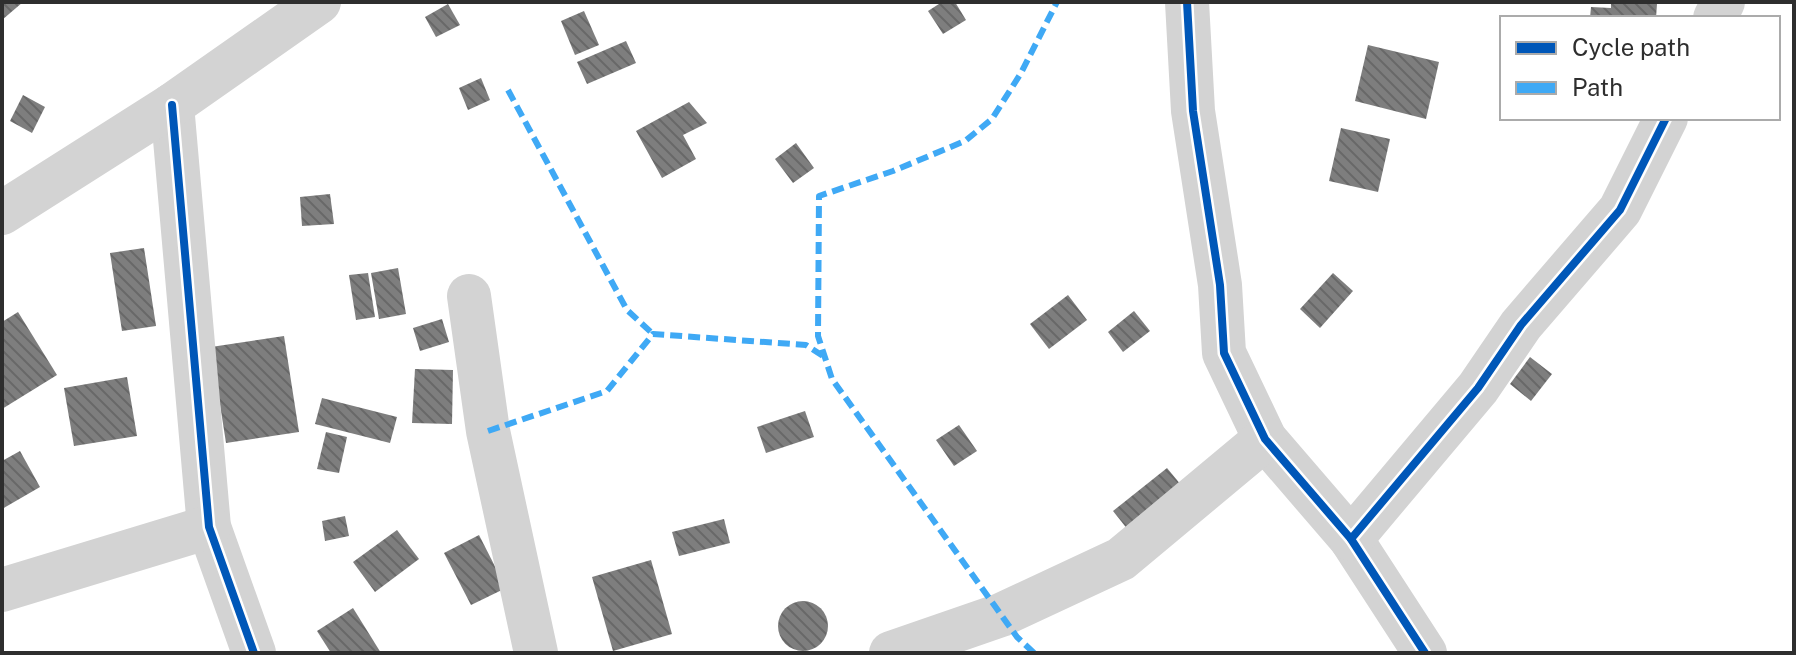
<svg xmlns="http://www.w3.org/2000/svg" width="1796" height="655" viewBox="0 0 1796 655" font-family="'Public Sans',sans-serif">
<defs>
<pattern id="building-back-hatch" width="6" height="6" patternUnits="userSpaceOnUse" patternTransform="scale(2)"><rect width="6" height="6" fill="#7e7e7e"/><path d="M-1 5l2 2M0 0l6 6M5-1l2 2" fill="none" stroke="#686868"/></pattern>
</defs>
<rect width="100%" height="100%" fill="#fff"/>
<g fill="url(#building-back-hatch)">
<polygon points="2,2 23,2 2,20"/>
<polygon points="942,2 955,2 966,20 943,34 928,11"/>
<polygon points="1611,2 1657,4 1656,18 1590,18 1591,7 1611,8"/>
<polygon points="448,4 460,25 436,37 425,17"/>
<polygon points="584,11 599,45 575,55 561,21"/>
<polygon points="626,41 636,63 587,84 577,62"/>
<polygon points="1368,45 1439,62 1426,119 1355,101"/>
<polygon points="481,78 490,100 468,110 459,88"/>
<polygon points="23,95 45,107 32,133 10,121"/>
<polygon points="689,102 707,123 683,135 696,159 662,178 636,131"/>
<polygon points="1341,128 1390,139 1378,192 1329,181"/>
<polygon points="796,143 814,168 793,183 775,159"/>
<polygon points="330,194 334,224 302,226 300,197"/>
<polygon points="144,248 156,326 122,331 110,253"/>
<polygon points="398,268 406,314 379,319 371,273"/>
<polygon points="368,273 375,317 356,320 349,275"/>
<polygon points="1333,273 1353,291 1320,328 1300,309"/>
<polygon points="1068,295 1087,320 1049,349 1030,324"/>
<polygon points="1134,311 1150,331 1123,352 1108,332"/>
<polygon points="18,312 57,375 2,409 2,322"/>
<polygon points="442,319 449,342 420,351 413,328"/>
<polygon points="284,336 299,432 226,443 211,347"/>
<polygon points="1530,357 1552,374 1531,401 1510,384"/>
<polygon points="415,369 453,370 452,424 412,423"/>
<polygon points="127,377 137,436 74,446 64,388"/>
<polygon points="322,398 397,417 390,443 315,424"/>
<polygon points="805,411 814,437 766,453 757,427"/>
<polygon points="959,425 977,451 954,466 936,440"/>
<polygon points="326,432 347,437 339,473 317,469"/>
<polygon points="20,451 40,487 2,509 2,461"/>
<polygon points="1167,468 1191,497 1136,540 1113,511"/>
<polygon points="345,516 349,536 325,541 322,521"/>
<polygon points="724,519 730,543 679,556 672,532"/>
<polygon points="397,530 419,559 375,592 353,562"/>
<polygon points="479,535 506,588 471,605 444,553"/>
<polygon points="651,560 672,634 613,651 592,577"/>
<circle cx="803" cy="626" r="25"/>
<polygon points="353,608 381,653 331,653 317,631"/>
</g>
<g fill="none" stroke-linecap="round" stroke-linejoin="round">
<g stroke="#d3d3d3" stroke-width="44">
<polyline points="1187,2 1193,111 1220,285 1224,353 1265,439 1351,539 1425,653"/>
<polyline points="1715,18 1723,2"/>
<polyline points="172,105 209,527 254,653"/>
<polyline points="2,213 172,105 319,2"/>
<polyline points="469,296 488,431 536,653"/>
<polyline points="1351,539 1478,388 1521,325 1620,210 1666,118"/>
<polyline points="2,590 209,527"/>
<polyline points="891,653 1001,615 1121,559 1265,439"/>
</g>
<g stroke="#3fa9f5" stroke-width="6" stroke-dasharray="12 6" stroke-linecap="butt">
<polyline points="508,90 627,310 653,334"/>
<polyline points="488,431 607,391 653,334 806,345 823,356"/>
<polyline points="1034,653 1017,637 832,379 818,336 819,196 893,171 965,141 992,119 1021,73 1057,2"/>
</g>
<g stroke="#fff" stroke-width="13">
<g id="cycleway">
<polyline points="1187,2 1193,111 1220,285 1224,353 1265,439 1351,539 1425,653"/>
<polyline points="172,105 209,527 254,653"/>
<polyline points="1351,539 1478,388 1521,325 1620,210 1666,118"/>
</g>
</g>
<use href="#cycleway" stroke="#0057b8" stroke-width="8"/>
</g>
<rect width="1796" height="655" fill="none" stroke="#2e2e2e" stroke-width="8"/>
<rect x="1500" y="16" width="280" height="104" fill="#ffffff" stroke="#ababab" stroke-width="2"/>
<rect x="1516" y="42" width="40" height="12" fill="#0057b8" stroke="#ababab" stroke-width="2"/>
<text x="1572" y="56" font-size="24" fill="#2e2e2e">Cycle path</text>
<rect x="1516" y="82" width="40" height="12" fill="#3fa9f5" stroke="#ababab" stroke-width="2"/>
<text x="1572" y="96" font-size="24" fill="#2e2e2e">Path</text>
</svg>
